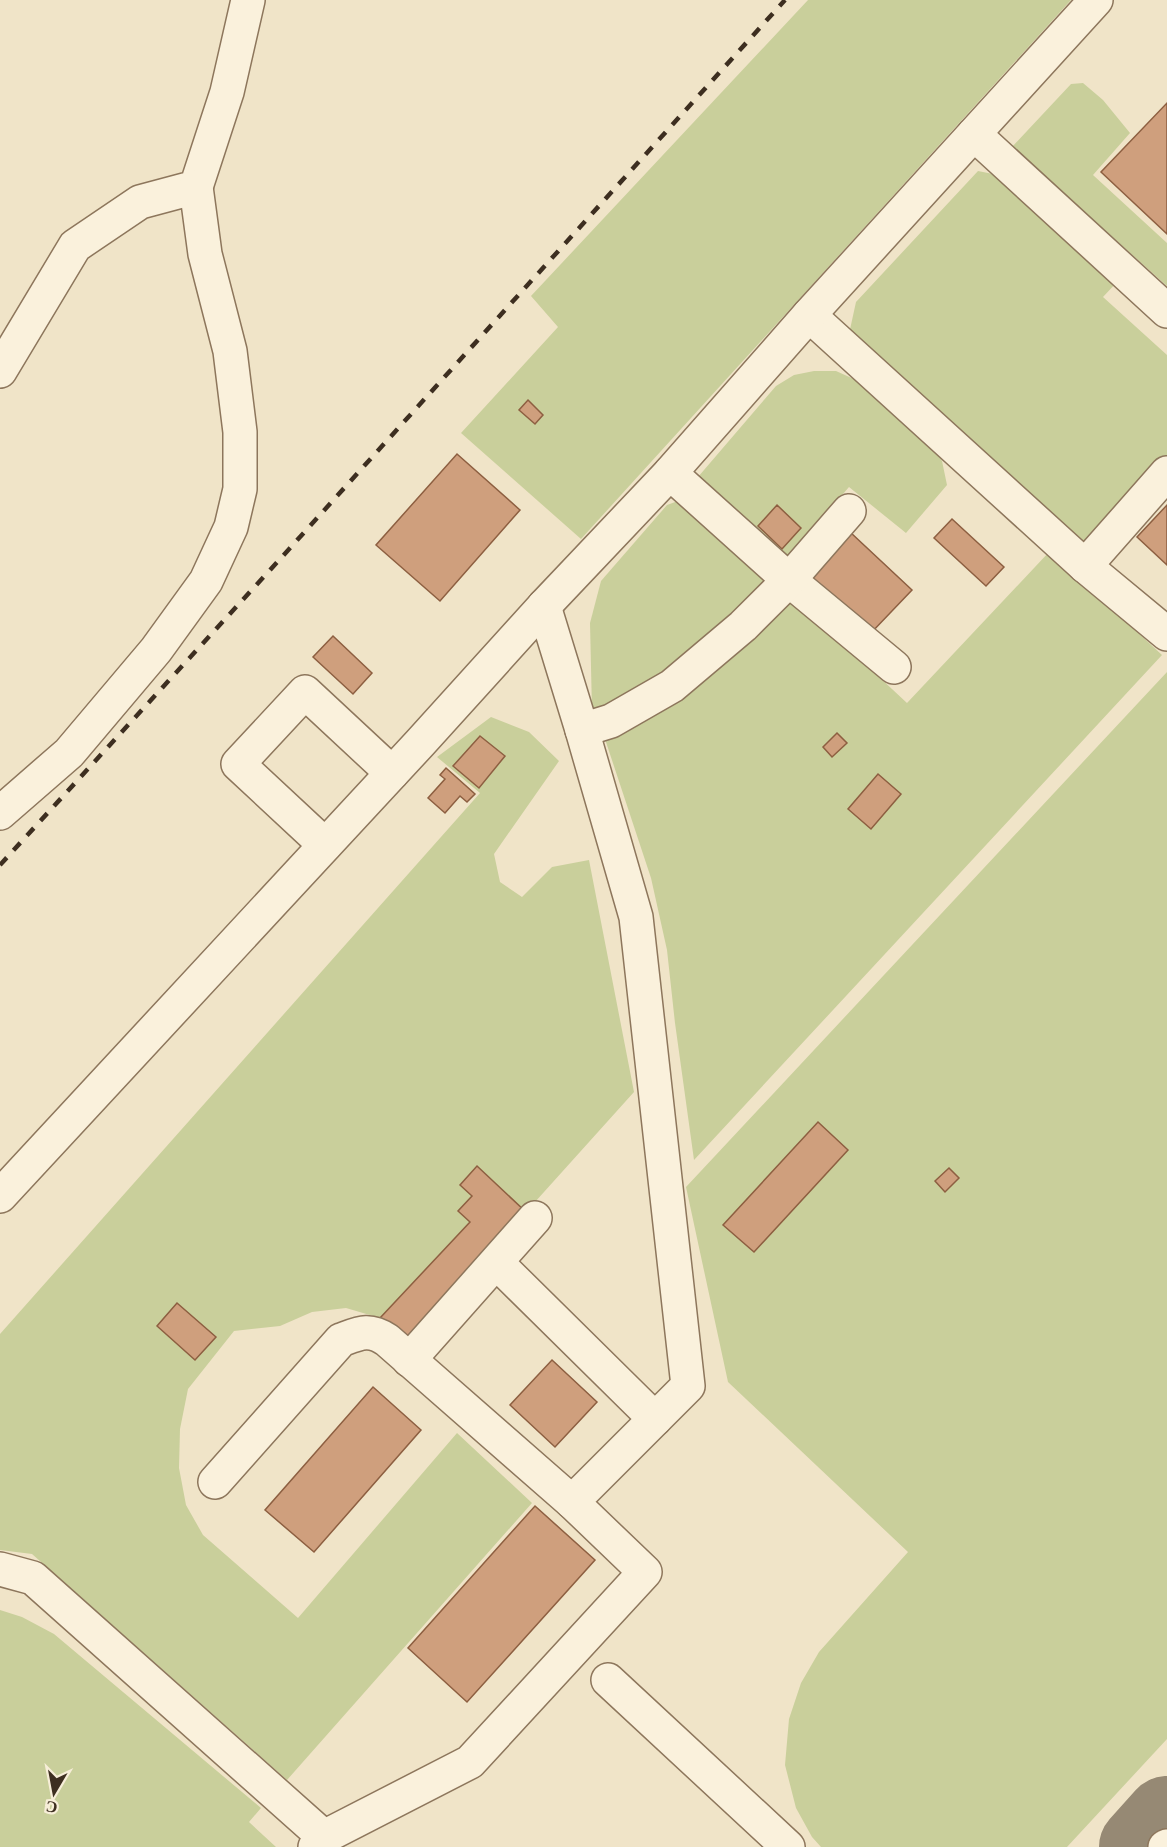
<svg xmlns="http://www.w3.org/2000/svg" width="1167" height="1847" viewBox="0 0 1167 1847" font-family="'Libre Baskerville',serif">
<rect width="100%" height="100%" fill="#f0e4c8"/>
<g fill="#c9cf9b">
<polygon points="808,0 1071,0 581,539 461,433 558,327 531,296"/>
<polygon points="1083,83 1103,100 1130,133 1093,175 1167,243 1167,286 1012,147 1071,84"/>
<polygon points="978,171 998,175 1117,282 1103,297 1167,355 1167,460 1086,550 849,334 856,302"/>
<polygon points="814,371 836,371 856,380 929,442 942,461 947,485 906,533 849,487 788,558 698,477 776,386 794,375"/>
<polygon points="678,501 772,581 702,650 630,697 592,711 590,623 601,581 667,505"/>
<polygon points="1050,551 1162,655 694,1160 675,1023 667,950 651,878 603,733 791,595 907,703"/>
<polygon points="1167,672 1167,1739 1067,1847 821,1847 812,1837 796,1808 785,1765 789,1719 801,1683 819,1652 908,1552 728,1382 686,1187"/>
<polygon points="491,717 529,732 559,761 494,854 500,882 522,897 552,867 589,860 634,1092 526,1212 477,1167 460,1184 472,1196 458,1211 470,1222 380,1318 346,1308 312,1312 280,1326 234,1331 188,1389 180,1429 179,1468 186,1505 203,1535 298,1618 457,1433 532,1503 287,1780 32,1554 0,1550 0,1334 480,793 437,757"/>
<polygon points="0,1610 22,1617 54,1634 261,1808 249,1822 276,1847 0,1847"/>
</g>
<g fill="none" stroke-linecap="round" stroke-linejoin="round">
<polyline stroke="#968974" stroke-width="84" points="1141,1847 1167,1818"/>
</g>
<g fill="#cf9f7d" stroke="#8d5f41" stroke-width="1.5">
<polygon points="1167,103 1167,234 1101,172"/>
<polygon points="528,400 543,415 535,424 519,410"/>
<polygon points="457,454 520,510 440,601 376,545"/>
<polygon points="777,505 801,528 782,549 758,526"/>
<polygon points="1167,505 1167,565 1137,537"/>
<polygon points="952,519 1004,567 986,586 934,538"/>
<polygon points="850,532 912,590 870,634 808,577"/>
<polygon points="333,636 372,673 353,694 313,657"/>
<polygon points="837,733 847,743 832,757 823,747"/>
<polygon points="480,736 505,756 479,788 453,766"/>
<polygon points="446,768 475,794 467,802 460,796 445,813 428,798 445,779 440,775"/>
<polygon points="878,774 901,794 871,829 848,809"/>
<polygon points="818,1122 848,1150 754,1252 723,1225"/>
<polygon points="477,1166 526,1212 404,1341 380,1318 470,1222 458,1211 472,1196 460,1185"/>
<polygon points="949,1168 959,1178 945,1192 935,1181"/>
<polygon points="177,1303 216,1337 195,1360 157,1326"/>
<polygon points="552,1360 597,1402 555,1447 510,1405"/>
<polygon points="373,1387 421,1430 314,1552 265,1510"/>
<polygon points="535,1506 595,1560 467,1702 408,1648"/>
</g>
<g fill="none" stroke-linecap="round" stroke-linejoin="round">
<g stroke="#8d765c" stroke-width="36">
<g id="minor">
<polyline points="974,134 1167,311"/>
<polyline points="809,315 1085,566 1167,634"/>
<polyline points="0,371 75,246 140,202 196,187 227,92 248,0"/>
<polyline points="670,473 789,580 894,667"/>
<polyline points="1085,566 1167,473"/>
<polyline points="582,730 611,721 672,686 743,626 789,580 849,511"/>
<polyline points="0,813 69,753 156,650 206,581 231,527 240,489 240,432 230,351 205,254 196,187"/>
<polyline points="325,845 238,764 305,692 392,773"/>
<polyline points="0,1196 420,743 544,606 670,473 809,315 1096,0"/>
<polyline points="497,1263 655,1419"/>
<polyline points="409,1360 535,1218"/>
<path d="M215,1482L341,1340C360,1333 369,1328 387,1340L572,1502"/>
<polyline points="0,1569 33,1578 324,1837"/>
<polyline points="608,1680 788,1847"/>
<polyline points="315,1847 324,1837 470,1762 645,1572 572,1502 688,1386 636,917 582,730 544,606"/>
<polyline points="1165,1847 1167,1846"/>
</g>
</g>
<use href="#minor" stroke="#faf1dc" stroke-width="33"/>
<polyline stroke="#3d2e20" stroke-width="4.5" stroke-dasharray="10 10" stroke-linecap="butt" points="0,865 281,558 785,0"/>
</g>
<g transform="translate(54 1793) rotate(190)" stroke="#f7eed8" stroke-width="4.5" paint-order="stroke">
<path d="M0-4.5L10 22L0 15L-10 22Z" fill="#3d2e20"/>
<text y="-9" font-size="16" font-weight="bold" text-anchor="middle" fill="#3d2e20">С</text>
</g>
</svg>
